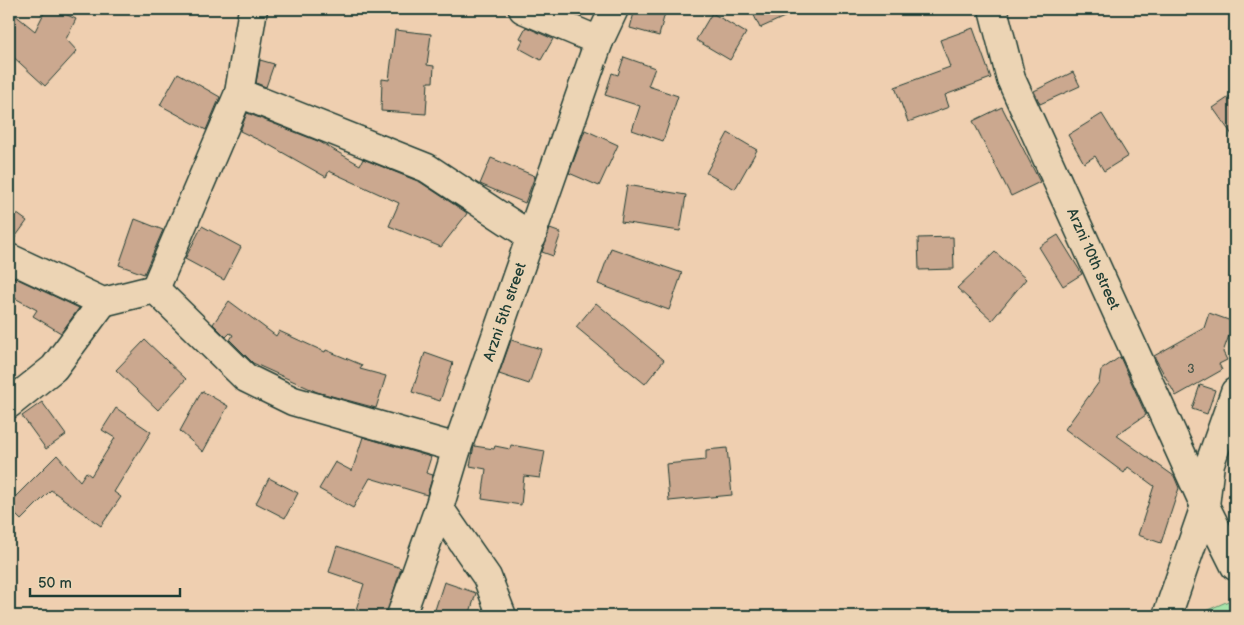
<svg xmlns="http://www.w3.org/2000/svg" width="1244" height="625" viewBox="0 0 1244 625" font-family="'Balsamiq Sans',sans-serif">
<rect width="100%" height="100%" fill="#efcfb0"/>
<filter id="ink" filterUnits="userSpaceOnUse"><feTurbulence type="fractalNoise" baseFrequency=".02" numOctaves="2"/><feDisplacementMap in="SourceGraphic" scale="10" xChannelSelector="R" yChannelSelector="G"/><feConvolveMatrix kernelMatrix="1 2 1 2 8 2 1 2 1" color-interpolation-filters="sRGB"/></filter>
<g filter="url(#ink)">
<polygon fill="#a6e3aa" stroke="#62906f" points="1233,599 1235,603 1235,616 1194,616"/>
<g fill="#cba88f" stroke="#1f3d34">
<polygon points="46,9 54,9 76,19 66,39 77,51 45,86 9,53 9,10 35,31"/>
<polygon points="635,9 666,9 659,36 630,28"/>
<polygon points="751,9 802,9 760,28"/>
<polygon points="712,13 746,33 730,60 696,40"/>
<polygon points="526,27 553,39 541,60 519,48 523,40 520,38"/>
<polygon points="973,28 991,78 945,95 949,107 908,122 895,87 950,67 940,40"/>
<polygon points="395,30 431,34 427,65 434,66 433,82 428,82 426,114 381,111 382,79 389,80"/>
<polygon points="624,57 655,68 648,86 678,96 663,141 632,130 640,106 605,95 612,73 618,75"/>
<polygon points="260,60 274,64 266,87 256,83"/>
<polygon points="1073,72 1080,86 1040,104 1034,91"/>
<polygon points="178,73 220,97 206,130 160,105"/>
<polygon points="1235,93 1235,139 1213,108"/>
<polygon points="1002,107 1040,182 1011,196 973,121"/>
<polygon points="247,113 320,142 360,165 363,159 420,182 467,213 466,215 441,247 389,226 399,203 329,171 326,177 271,146 240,131"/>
<polygon points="1102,114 1128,156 1104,171 1095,156 1084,163 1068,135"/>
<polygon points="585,130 618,145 599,186 569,173"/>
<polygon points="728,133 757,150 735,189 706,173"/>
<polygon points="491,158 535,176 525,203 480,184"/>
<polygon points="627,185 686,195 680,231 621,222"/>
<polygon points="9,208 27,221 11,243 9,243"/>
<polygon points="135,219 163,230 144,274 119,265"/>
<polygon points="202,226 241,247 224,280 185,259"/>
<polygon points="550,229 561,233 553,256 542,252"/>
<polygon points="1058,235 1082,274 1063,286 1039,247"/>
<polygon points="953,237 954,269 919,270 918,238"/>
<polygon points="611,248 682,273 669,310 598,284"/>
<polygon points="995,252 1026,279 992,320 957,288"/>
<polygon points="9,275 79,308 61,333 33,316 37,310 9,295"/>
<polygon points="229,301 276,336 279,331 325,352 326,350 362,365 360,369 386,376 376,408 317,392 253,363 230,340 233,335 230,333 226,337 213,324"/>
<polygon points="596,303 664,360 645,384 576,327"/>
<polygon points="1209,313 1234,322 1223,352 1227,360 1219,364 1222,370 1176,396 1154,356 1204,328"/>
<polygon points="145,340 186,379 158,410 116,370"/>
<polygon points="511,340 541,349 529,384 499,374"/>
<polygon points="425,353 453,363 440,401 412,392"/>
<polygon points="1120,357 1146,415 1116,435 1174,476 1179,488 1161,543 1138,535 1154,486 1128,467 1124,473 1065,429 1099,382 1101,370"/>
<polygon points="1200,385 1215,390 1207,414 1192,409"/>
<polygon points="202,391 228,406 203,452 180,431"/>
<polygon points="42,402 66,435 46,449 22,416"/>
<polygon points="116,408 151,432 114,492 121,497 101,526 51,490 21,520 9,508 9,503 57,455 80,481 86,472 91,476 115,438 102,430"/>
<polygon points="363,437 431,457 426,473 433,475 427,495 370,478 353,508 319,489 335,462 352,471"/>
<polygon points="511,445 545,451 540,478 524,476 521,505 482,499 486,469 470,466 474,446 494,449 495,446 510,449"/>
<polygon points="727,448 732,495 669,501 666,464 706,460 706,450"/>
<polygon points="269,478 298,493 285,518 256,503"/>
<polygon points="337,546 401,568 386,616 354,616 364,584 329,572"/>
<polygon points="444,582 476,593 469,616 433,616"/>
</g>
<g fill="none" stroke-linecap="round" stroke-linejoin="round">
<g stroke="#1f3d34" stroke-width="31">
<g id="minor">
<polyline points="523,9 599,41"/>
<polyline points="993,9 1011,79 1205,506 1235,566"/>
<polyline points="239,93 427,168 532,237"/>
<polyline points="9,258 103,302 155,289 239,93 253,9"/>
<polyline points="155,289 246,378 293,401 457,448"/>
<polyline points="9,404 54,368 103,302"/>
<polyline points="439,508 487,577 502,616"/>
<polyline points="401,616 439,508 457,448 599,41 614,9"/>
<polyline points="1167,616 1205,506 1210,463 1235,392"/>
</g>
</g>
<use href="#minor" stroke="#ecd4b4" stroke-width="28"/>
</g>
</g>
<g text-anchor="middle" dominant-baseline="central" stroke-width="4.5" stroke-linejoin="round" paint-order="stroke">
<g font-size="12" fill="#4a584b">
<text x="1191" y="369">3</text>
</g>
<g font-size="15" fill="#1f3d34" stroke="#ecd4b4">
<text transform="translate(1093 259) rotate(66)">Arzni 10th street</text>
<text transform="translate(505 312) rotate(-71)">Arzni 5th street</text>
</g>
</g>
<rect width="1244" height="625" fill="none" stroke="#ecd4b4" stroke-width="30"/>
<rect x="15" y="15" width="1214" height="595" fill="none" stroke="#1f3d34" stroke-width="2" filter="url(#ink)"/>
<path d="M30 588v8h150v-8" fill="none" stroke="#1f3d34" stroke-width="2.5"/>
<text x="38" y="588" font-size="15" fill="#1f3d34" stroke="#ecd4b4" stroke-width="4" paint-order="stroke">50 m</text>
</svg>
